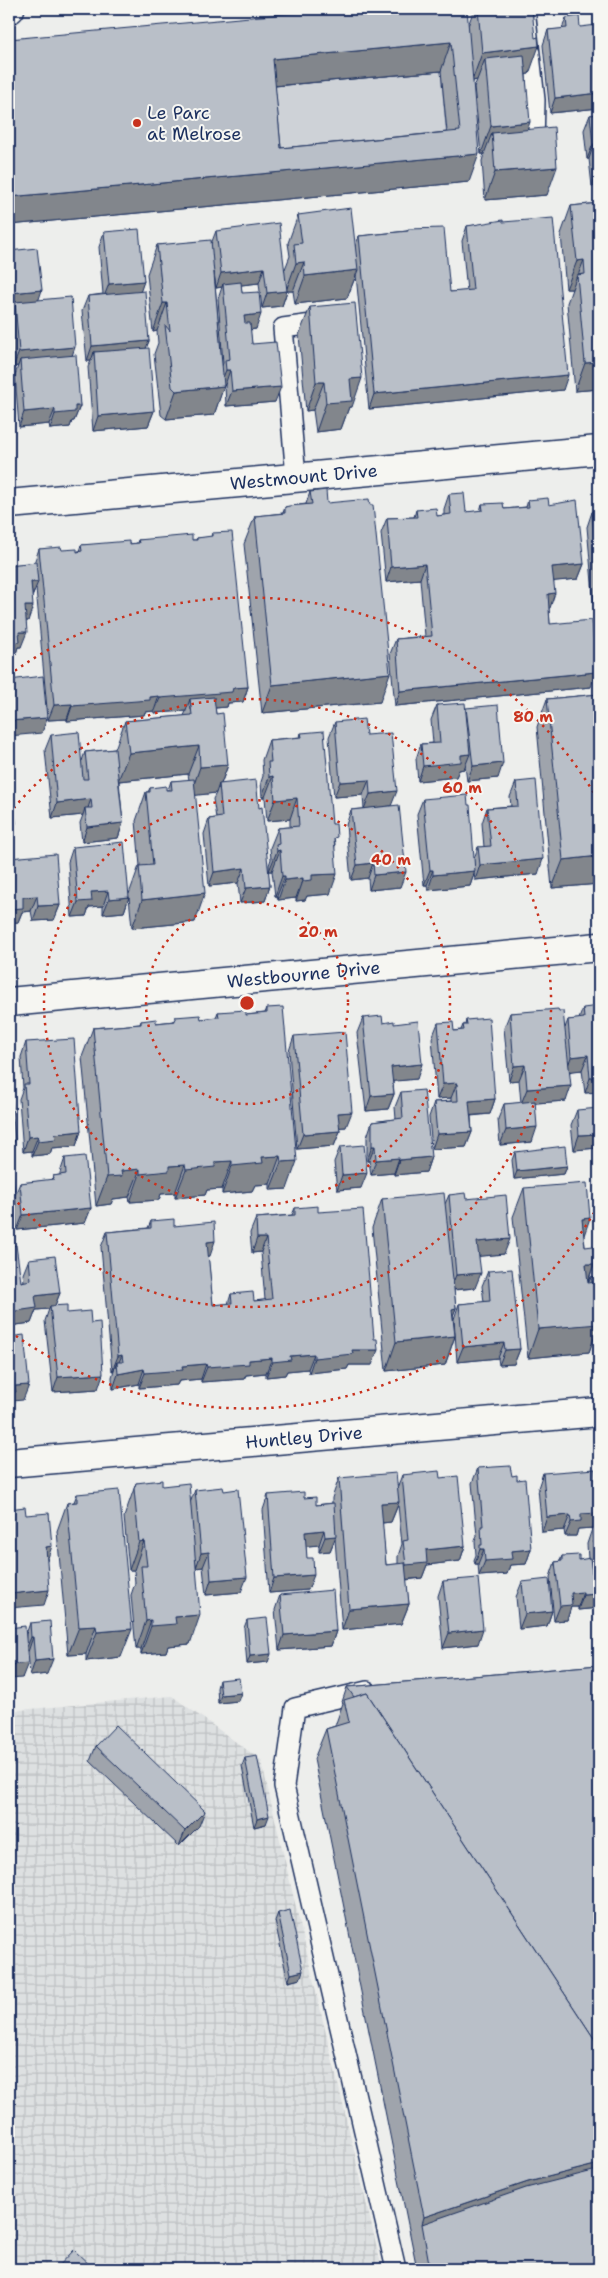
<svg xmlns="http://www.w3.org/2000/svg" width="608" height="2278" viewBox="0 0 608 2278" font-family="'Shantell Sans',sans-serif">
<defs>
<pattern id="industrial-grid" width="8" height="8" patternUnits="userSpaceOnUse" patternTransform="scale(1.25)"><rect width="8" height="8" fill="#dde0e1"/><path d="M0 4h8M4 0v8" fill="none" stroke="#bdc0c3"/></pattern>
</defs>
<rect width="100%" height="100%" fill="#edeeec"/>
<filter id="ink" filterUnits="userSpaceOnUse"><feTurbulence type="fractalNoise" baseFrequency=".02" numOctaves="2"/><feDisplacementMap in="SourceGraphic" scale="10" xChannelSelector="R" yChannelSelector="G"/><feConvolveMatrix kernelMatrix="1 2 1 2 8 2 1 2 1" color-interpolation-filters="sRGB"/></filter>
<g filter="url(#ink)">
<polygon fill="url(#industrial-grid)" points="172,1696 261,1760 382,2269 9,2269 9,1711"/>
<polygon fill="#ced2d7" stroke="#74809a" points="441,71 449,160 271,176 262,87"/>
<g fill="none" stroke-linecap="round" stroke-linejoin="round">
<g stroke="#1b2f5e" stroke-width="22">
<g id="lane">
<polyline points="525,9 535,100 534,146"/>
<polyline points="296,477 283,328 327,322"/>
<polyline points="367,1691 295,1708 284,1786 396,2269"/>
</g>
</g>
<g stroke="#1b2f5e" stroke-width="31">
<g id="street">
<polyline points="9,9 10,9"/>
<path id="s1" d="M9,504L599,450"/>
<path id="s2" d="M9,1002L599,947"/>
<path id="s3" d="M9,1463L599,1412"/>
</g>
</g>
<use href="#lane" stroke="#f6f6f2" stroke-width="19"/>
<use href="#street" stroke="#f6f6f2" stroke-width="28"/>
</g>
<g fill="#9fa4ac" stroke="#1b2f5e" fill-rule="evenodd">
<path d="M474,9H534L533,13L529,74H526L528,130L547,195L485,200L482,161L484,154H481L474,87L477,80L473,81L469,182L9,225V39L468,26ZM441,71L447,132L281,148L275,86Z"/>
<polygon points="566,18 580,27 599,108 550,113 543,45 548,30 562,29"/>
<polygon points="599,114 599,186 592,186 589,159 587,159 584,130 590,115"/>
<polygon points="599,202 599,389 575,391 567,303 572,289 566,289 561,234 571,206 599,203"/>
<path d="M298,215L355,247L359,236L407,231L408,229L450,292L467,291L462,241L467,226L503,222L563,390L369,409L356,275L347,298L295,304L293,291H287L282,306L262,308L259,283L241,285L242,293L256,329L250,330L252,344L275,402L226,406L225,385H224L214,415L166,419L161,415L154,354L158,343L157,331L153,332L147,274L157,245L211,244L216,231L285,269L290,256L288,243ZM214,272L216,288L222,287L218,299L223,363L222,366Z"/>
<polygon points="104,232 144,281 140,291 149,341 146,348 154,411 148,426 93,431 88,367 91,361 87,361 82,311 88,296 103,294 99,247"/>
<polygon points="9,251 72,355 80,406 74,421 72,421 70,427 50,429 49,424 19,427 15,375 18,366 13,367 9,317 13,307 9,308"/>
<polygon points="310,307 352,407 349,407 341,429 316,432 313,410 306,411 299,335"/>
<polygon points="310,492 327,503 380,702 262,713 244,544 255,516 283,513 285,507 306,504"/>
<polygon points="449,494 466,512 480,511 482,504 504,509 526,507 528,500 549,505 584,564 578,579 554,581 549,609 550,624 591,687 395,706 390,654 396,639 425,636 420,579 386,582 381,533 387,518 414,517 416,510 437,516 444,515 444,509"/>
<polygon points="599,511 599,638 597,638 587,527 592,512"/>
<polygon points="212,533 248,687 243,702 228,703 227,707 215,708 216,714 228,765 221,784 259,808 270,886 265,901 240,903 238,883 209,886 204,834 209,819 216,818 213,799 216,793 195,795 195,922 132,928 129,897 124,912 103,914 103,906 89,907 86,916 72,917 68,862 73,847 129,894 139,866 140,866 136,821 146,792 148,792 150,788 168,790 171,781 189,780 188,774 119,781 123,823 118,838 82,842 80,823 83,815 52,818 45,750 51,735 82,761 85,752 115,749 125,721 184,716 186,711 154,713 154,711 145,712 144,715 67,721 67,719 48,720 36,588 32,597 28,621 26,621 21,647 18,647 15,657 9,657 9,565 34,563 39,549 77,552 79,551 81,545 129,544 137,543 138,540 196,540 197,538 211,537"/>
<polygon points="599,694 599,884 552,888 537,727 547,699"/>
<polygon points="437,705 465,711 466,708 498,778 467,781 465,766 464,769 459,770 456,777 418,781 416,759 421,744 433,743 431,720"/>
<polygon points="335,722 366,735 391,806 400,887 369,890 368,878 351,880 346,825 351,810 364,809 363,795 334,797 329,737"/>
<polygon points="301,733 332,824 335,844 330,894 307,896 305,900 296,901 296,898 278,900 277,896 275,896 272,871 269,871 269,865 271,859 270,848 278,828 290,827 290,819 267,821 265,797 262,797 261,782 263,776 262,760 269,740 300,737"/>
<polygon points="516,782 538,874 475,880 474,874 470,886 428,890 427,885 424,885 417,814 423,799 474,859 478,847 484,847 482,823 487,808 511,806 510,797"/>
<polygon points="9,858 60,905 54,920 33,921 31,911 22,912 18,922 9,923"/>
<polygon points="267,1008 287,1189 270,1190 270,1184 255,1185 252,1191 222,1194 222,1189 207,1190 205,1195 175,1198 175,1193 161,1194 159,1200 130,1202 129,1197 113,1199 111,1204 96,1206 82,1057 93,1028 140,1024 141,1021 156,1023 174,1021 175,1017 201,1019 216,1017 218,1012 246,1015 265,1013"/>
<polygon points="583,1008 599,1092 585,1093 582,1070 570,1071 566,1101 535,1103 532,1142 500,1145 498,1119 504,1104 521,1103 519,1080 509,1081 504,1028 510,1013 559,1011 565,1028 568,1020 579,1019"/>
<polygon points="363,1018 383,1023 394,1024 417,1079 393,1081 394,1094 388,1109 366,1111 357,1033"/>
<polygon points="466,1020 495,1099 490,1114 471,1116 472,1132 466,1147 432,1149 429,1117 434,1102 451,1101 451,1098 437,1099 432,1038 438,1023 454,1031 461,1030 463,1025 465,1025"/>
<polygon points="294,1036 346,1127 339,1127 340,1131 334,1146 297,1149 289,1051"/>
<polygon points="26,1042 81,1131 76,1146 52,1148 50,1154 32,1156 32,1151 23,1152 19,1099 23,1088 21,1057"/>
<polygon points="401,1092 431,1157 426,1172 394,1175 394,1173 371,1175 369,1161 367,1161 367,1137 372,1122 396,1119 395,1107"/>
<polygon points="577,1110 598,1148 574,1150 571,1125"/>
<polygon points="340,1147 361,1188 337,1190 334,1162"/>
<polygon points="515,1152 567,1166 564,1174 514,1179 512,1160"/>
<polygon points="65,1158 91,1208 85,1223 17,1230 15,1209 9,1227 9,1176 15,1195 20,1183 52,1180 53,1176 60,1175 60,1173"/>
<polygon points="524,1188 584,1236 585,1247 594,1264 588,1283 589,1282 591,1277 599,1276 599,1338 594,1338 589,1352 528,1358 513,1217"/>
<polygon points="449,1195 466,1199 504,1254 479,1256 475,1288 454,1290 456,1308 453,1315 455,1336 445,1365 386,1371 372,1228 382,1199 445,1204"/>
<polygon points="295,1208 318,1212 372,1365 349,1365 347,1369 309,1373 308,1369 287,1371 285,1375 266,1377 266,1373 246,1375 244,1379 201,1382 201,1379 179,1381 177,1385 139,1388 139,1384 113,1389 112,1377 114,1370 112,1371 101,1247 107,1232 148,1228 151,1221 174,1226 210,1256 208,1256 213,1305 228,1304 231,1294 254,1301 265,1300 261,1252 252,1253 250,1233 256,1218 292,1215"/>
<polygon points="9,1246 21,1282 24,1281 23,1274 29,1259 60,1293 55,1305 67,1313 98,1389 53,1392 45,1321 49,1309 36,1310 31,1323 9,1326"/>
<polygon points="488,1271 520,1349 514,1364 499,1365 498,1358 457,1362 454,1319 459,1304 484,1302 482,1286"/>
<polygon points="478,1468 512,1476 517,1480 531,1549 526,1564 510,1565 507,1574 479,1576 478,1564 475,1564 474,1560 476,1555 475,1541 477,1536 472,1483"/>
<polygon points="543,1473 597,1524 594,1524 593,1528 578,1529 576,1536 565,1536 564,1530 542,1532 538,1488"/>
<path d="M402,1475L440,1478L465,1546L460,1561L427,1565L422,1578L406,1580L409,1604L401,1624L342,1630L335,1539L330,1551L319,1552V1545L306,1546L308,1590L269,1593L263,1510L268,1495L304,1498L316,1505L332,1503V1498L339,1478L397,1488ZM398,1505L402,1544L398,1556V1564L386,1565L382,1523L391,1522Z"/>
<polygon points="136,1483 162,1486 190,1503 195,1490 241,1592 206,1595 203,1567 196,1568 190,1644 168,1646 166,1652 141,1654 141,1649 136,1649 131,1595 135,1583 134,1570 129,1570 124,1517"/>
<polygon points="77,1494 121,1657 86,1661 86,1654 68,1655 57,1531 67,1503 74,1502"/>
<polygon points="599,1528 599,1571 592,1571 592,1573 599,1573 599,1614 599,1608 578,1610 578,1607 571,1607 567,1620 554,1621 550,1577 555,1562 560,1561 562,1556 579,1560 588,1559 587,1544 592,1529"/>
<polygon points="443,1581 478,1644 443,1648 438,1596"/>
<polygon points="522,1582 552,1611 547,1626 519,1629 516,1597"/>
<polygon points="280,1595 336,1631 331,1646 279,1650 275,1610"/>
<polygon points="247,1620 268,1662 247,1664 244,1628"/>
<polygon points="30,1623 47,1674 30,1676 28,1652 27,1652 22,1678 26,1634"/>
<polygon points="599,1665 599,2269 417,2269 314,1759 326,1729 335,1726 343,1703 342,1702 347,1687"/>
<polygon points="219,1680 238,1701 218,1703 217,1688"/>
<polygon points="96,1746 199,1826 179,1846 90,1761"/>
<polygon points="245,1758 266,1824 254,1827 242,1766"/>
<polygon points="278,1913 300,1979 288,1982 275,1921"/>
</g>
<g fill="#82868c" stroke="#1b2f5e">
<polygon points="451,42 441,71 262,87 273,59"/>
<polygon points="539,46 529,74 487,79 485,59 477,80 472,81 482,53"/>
<polygon points="599,93 599,108 550,113 555,98"/>
<polygon points="530,122 520,151 492,133 484,154 481,154 491,126"/>
<polygon points="593,144 594,144 589,159 587,159"/>
<polygon points="479,154 469,182 9,225 9,197"/>
<polygon points="557,167 547,195 485,200 495,172"/>
<polygon points="597,171 599,171 599,186 592,186"/>
<polygon points="584,260 577,278 577,275 572,289 566,289 577,261"/>
<polygon points="304,262 293,291 287,291 282,306 262,308 267,293 286,291 296,263"/>
<polygon points="264,268 259,283 224,287 223,284 222,287 216,288 221,273"/>
<polygon points="358,270 347,298 295,304 305,276"/>
<polygon points="144,281 139,296 103,299 109,284"/>
<polygon points="42,290 37,305 15,302 13,307 9,308 9,299 11,293"/>
<polygon points="163,303 167,303 157,331 153,332"/>
<polygon points="261,314 256,329 239,331 244,316"/>
<polygon points="149,341 143,356 94,352 91,361 87,361 92,346"/>
<polygon points="75,347 70,362 20,360 18,366 13,367 19,352"/>
<polygon points="599,362 599,389 575,391 585,363"/>
<polygon points="226,370 230,370 225,385 220,385"/>
<polygon points="568,375 563,390 369,409 374,394"/>
<polygon points="362,378 352,407 349,407 341,429 316,432 326,403 350,379"/>
<polygon points="316,382 324,382 313,410 306,411"/>
<polygon points="224,386 214,415 166,419 176,391"/>
<polygon points="281,387 275,402 226,406 232,391"/>
<polygon points="75,406 80,406 74,421 72,421 70,427 50,429 55,414"/>
<polygon points="55,409 49,424 19,427 24,412"/>
<polygon points="154,411 148,426 93,431 98,416"/>
<polygon points="9,412 14,412 9,427"/>
<polygon points="425,564 420,579 386,582 391,567"/>
<polygon points="584,564 578,579 547,582 552,567"/>
<polygon points="31,582 38,582 32,597"/>
<polygon points="555,593 550,608 542,609 548,594"/>
<polygon points="25,606 33,606 28,621 19,621"/>
<polygon points="19,632 27,632 21,647 18,647 15,657 9,657 9,643"/>
<polygon points="596,672 591,687 395,706 400,691"/>
<polygon points="390,673 380,702 262,713 272,685"/>
<polygon points="248,687 243,702 228,703 227,707 191,710 190,699 186,711 154,713 160,698 233,688"/>
<polygon points="159,696 154,711 145,712 144,715 67,721 72,706"/>
<polygon points="72,704 67,719 48,720 54,705"/>
<polygon points="47,718 42,733 9,736 9,721"/>
<polygon points="199,746 188,774 118,781 129,753"/>
<polygon points="470,754 464,769 459,770 456,777 418,781 423,766 461,755"/>
<polygon points="503,763 498,778 467,781 473,766"/>
<polygon points="228,765 219,789 219,784 216,793 190,796 200,767"/>
<polygon points="273,776 265,797 262,797 269,777"/>
<polygon points="369,780 363,795 334,797 340,782"/>
<polygon points="397,791 391,806 364,809 370,794"/>
<polygon points="297,798 290,819 267,821 275,800"/>
<polygon points="91,799 86,814 85,808 83,815 52,818 57,803"/>
<polygon points="16,823 11,838 9,838 9,824"/>
<polygon points="123,823 118,838 82,842 87,827"/>
<polygon points="280,850 272,871 269,871 277,851"/>
<polygon points="599,856 599,884 552,888 563,860"/>
<polygon points="543,859 538,874 475,880 480,865"/>
<polygon points="373,863 368,878 351,880 357,865"/>
<polygon points="244,868 238,883 209,886 214,872"/>
<polygon points="430,870 433,870 427,885 424,885"/>
<polygon points="475,871 470,886 428,890 433,875"/>
<polygon points="406,872 400,887 369,890 374,875"/>
<polygon points="337,874 330,894 307,896 305,900 296,901 303,881 312,875"/>
<polygon points="282,876 285,876 277,896 275,896"/>
<polygon points="303,878 296,898 278,900 285,880"/>
<polygon points="270,886 265,901 240,903 246,888"/>
<polygon points="108,891 103,906 89,907 86,916 72,917 78,902 91,892"/>
<polygon points="205,893 195,922 132,928 142,900"/>
<polygon points="37,896 31,911 22,912 18,922 9,923 9,909 23,897"/>
<polygon points="129,897 124,912 103,914 109,899"/>
<polygon points="60,905 54,920 33,921 38,906"/>
<polygon points="588,1055 582,1070 566,1072 571,1057"/>
<polygon points="422,1064 417,1079 386,1082 391,1067"/>
<polygon points="525,1065 519,1080 509,1081 514,1066"/>
<polygon points="599,1077 599,1092 585,1093 590,1078"/>
<polygon points="457,1083 451,1098 437,1099 443,1084"/>
<polygon points="571,1086 566,1101 521,1104 527,1089"/>
<polygon points="394,1094 388,1109 366,1111 371,1096"/>
<polygon points="495,1099 490,1114 464,1116 469,1101"/>
<polygon points="352,1112 346,1127 332,1128 338,1113"/>
<polygon points="537,1127 532,1142 500,1145 506,1130"/>
<polygon points="81,1131 76,1146 52,1148 50,1154 32,1156 38,1141 55,1134"/>
<polygon points="340,1131 334,1146 297,1149 303,1134"/>
<polygon points="472,1132 466,1147 432,1149 437,1134"/>
<polygon points="599,1134 599,1146 598,1148 574,1150 579,1135"/>
<polygon points="38,1136 32,1151 23,1152 28,1137"/>
<polygon points="15,1140 10,1154 12,1154 9,1162 9,1145 10,1141"/>
<polygon points="372,1146 375,1146 369,1161 367,1161"/>
<polygon points="280,1156 270,1184 255,1185 252,1191 222,1194 232,1166 262,1157"/>
<polygon points="431,1157 426,1172 394,1175 399,1160"/>
<polygon points="399,1158 394,1173 371,1175 376,1160"/>
<polygon points="232,1161 222,1189 207,1190 205,1195 175,1198 186,1170 215,1162"/>
<polygon points="297,1161 287,1189 270,1190 281,1162"/>
<polygon points="185,1165 175,1193 161,1194 159,1200 130,1202 140,1174 169,1166"/>
<polygon points="567,1166 564,1174 514,1179 517,1171"/>
<polygon points="140,1169 129,1197 113,1199 111,1204 96,1206 107,1177 121,1171"/>
<polygon points="367,1173 361,1188 337,1190 342,1175"/>
<polygon points="9,1207 16,1207 9,1227"/>
<polygon points="91,1208 85,1223 17,1230 23,1215"/>
<polygon points="590,1218 580,1247 582,1219"/>
<polygon points="257,1238 266,1238 261,1252 252,1253"/>
<polygon points="510,1239 504,1254 472,1257 477,1242"/>
<polygon points="215,1241 210,1256 202,1257 207,1242"/>
<polygon points="586,1264 594,1264 584,1292"/>
<polygon points="481,1273 475,1288 450,1290 456,1275"/>
<polygon points="60,1293 54,1308 50,1306 49,1309 36,1310 31,1323 9,1326 9,1312 35,1296"/>
<polygon points="456,1308 445,1337 452,1309"/>
<polygon points="599,1323 599,1338 594,1338 589,1352 528,1358 538,1329"/>
<polygon points="455,1336 445,1365 386,1371 396,1342"/>
<polygon points="504,1343 498,1358 457,1362 463,1347"/>
<polygon points="520,1349 514,1364 499,1365 505,1350"/>
<polygon points="352,1350 378,1350 372,1365 349,1365 347,1369 309,1373 314,1358"/>
<polygon points="314,1354 308,1369 287,1371 285,1375 266,1377 272,1362 290,1356"/>
<polygon points="122,1355 117,1367 117,1362 114,1370 112,1371 118,1356"/>
<polygon points="272,1358 266,1373 246,1375 244,1379 201,1382 207,1367 249,1360"/>
<polygon points="206,1364 201,1379 179,1381 177,1385 139,1388 145,1373 182,1366"/>
<polygon points="144,1369 139,1384 113,1389 118,1374"/>
<polygon points="103,1374 98,1389 53,1392 58,1377"/>
<polygon points="29,1385 23,1400 12,1401 10,1407 9,1407 9,1392 15,1386"/>
<polygon points="399,1502 391,1522 373,1524 381,1503"/>
<polygon points="599,1510 599,1517 597,1524 594,1524 593,1528 578,1529 576,1536 565,1536 571,1522 581,1514"/>
<polygon points="570,1515 564,1530 542,1532 547,1517"/>
<polygon points="324,1530 319,1545 299,1547 305,1532"/>
<polygon points="336,1536 330,1551 319,1552 325,1537"/>
<polygon points="144,1541 134,1570 129,1570 139,1542"/>
<polygon points="52,1546 47,1561 46,1547"/>
<polygon points="465,1546 460,1561 427,1565 422,1578 400,1580 406,1565 426,1550"/>
<polygon points="480,1549 484,1549 478,1564 475,1564"/>
<polygon points="531,1549 526,1564 510,1565 507,1574 479,1576 485,1561 511,1551"/>
<polygon points="209,1552 203,1567 196,1568 201,1553"/>
<polygon points="599,1556 599,1571 590,1572 595,1557"/>
<polygon points="314,1575 308,1590 269,1593 274,1578"/>
<polygon points="247,1577 241,1592 206,1595 211,1580"/>
<polygon points="49,1590 44,1605 9,1608 9,1594"/>
<polygon points="583,1592 578,1607 571,1607 567,1620 554,1621 560,1606 571,1593"/>
<polygon points="599,1594 599,1608 578,1610 583,1595"/>
<polygon points="409,1604 401,1624 342,1630 349,1609"/>
<polygon points="552,1611 547,1626 519,1629 525,1614"/>
<polygon points="200,1615 190,1644 168,1646 166,1652 141,1654 151,1626 175,1617"/>
<polygon points="151,1620 141,1649 136,1649 146,1621"/>
<polygon points="96,1626 86,1654 68,1655 79,1627"/>
<polygon points="132,1629 121,1657 86,1661 97,1632"/>
<polygon points="483,1629 478,1644 443,1648 449,1633"/>
<polygon points="336,1631 331,1646 279,1650 284,1635"/>
<polygon points="31,1637 33,1637 28,1652 25,1652"/>
<polygon points="271,1654 268,1662 247,1664 250,1656"/>
<polygon points="53,1659 47,1674 30,1676 35,1661"/>
<polygon points="28,1663 22,1678 9,1679 9,1665"/>
<polygon points="241,1693 238,1701 218,1703 221,1695"/>
<polygon points="205,1811 199,1826 179,1846 185,1831"/>
<polygon points="269,1816 266,1824 254,1827 257,1819"/>
<polygon points="303,1971 300,1979 288,1982 291,1974"/>
<polygon points="595,2165 599,2165 599,2195 422,2224 424,2217 528,2182"/>
</g>
<g fill="#b9bfc8" stroke="#1b2f5e" fill-rule="evenodd">
<path d="M338,9H467L479,154L9,197V39ZM451,42L460,131L281,148L273,59Z"/>
<polygon points="478,9 532,9 535,38 538,37 539,46 482,53"/>
<polygon points="579,16 580,27 597,25 599,47 599,93 555,98 548,30 567,28 566,18"/>
<polygon points="524,55 530,122 491,126 485,59"/>
<polygon points="599,114 599,171 597,171 594,144 593,144 590,115"/>
<polygon points="554,127 557,167 495,172 492,133"/>
<polygon points="599,203 599,362 585,363 577,275 585,274 584,260 577,261 571,206"/>
<polygon points="351,208 358,270 305,276 304,262 296,263 294,244 302,243 298,215"/>
<polygon points="553,218 568,375 374,394 359,236 408,231 408,229 444,228 450,292 473,290 467,226 503,220 503,222"/>
<polygon points="279,223 287,291 267,293 264,268 221,273 216,231"/>
<polygon points="139,229 144,281 109,284 104,232"/>
<polygon points="211,240 224,386 176,391 172,387 165,325 170,331 167,303 163,303 157,245"/>
<polygon points="37,248 42,290 11,293 9,276 9,251"/>
<polygon points="241,282 242,293 259,292 261,314 244,316 245,323 250,323 252,344 276,342 281,387 232,391 230,370 226,370 225,360 230,359 223,284"/>
<polygon points="145,291 149,341 92,346 88,296"/>
<polygon points="71,297 75,347 19,352 15,302"/>
<polygon points="355,303 362,378 350,379 352,401 326,403 324,382 316,382 310,307"/>
<polygon points="149,348 154,411 98,416 94,352"/>
<polygon points="9,351 14,412 9,412"/>
<polygon points="76,355 80,406 75,406 75,412 55,414 55,409 24,412 20,360"/>
<polygon points="326,490 327,503 369,499 370,505 373,505 390,673 272,685 255,516 285,513 285,507 289,506 312,504 310,492"/>
<polygon points="464,493 466,512 483,510 482,504 503,503 504,509 529,507 528,500 548,498 549,505 577,500 584,564 552,567 555,593 548,594 550,624 592,620 596,672 400,691 396,639 432,636 425,564 391,567 387,518 417,517 416,510 436,508 437,516 451,514 449,494"/>
<polygon points="599,511 599,586 592,512"/>
<polygon points="232,532 248,687 233,688 232,692 160,698 159,696 150,697 150,700 72,706 72,704 54,705 39,549 61,547 62,550 77,549 77,552 82,551 81,545 129,541 129,544 139,543 138,540 192,535 192,540 197,540 197,538 212,536 212,533"/>
<polygon points="36,562 38,582 31,582 33,606 25,606 27,632 19,632 20,642 9,643 9,565"/>
<polygon points="43,676 47,718 9,721 9,680"/>
<polygon points="599,694 599,856 563,860 547,699"/>
<polygon points="214,697 216,714 223,713 228,765 200,767 199,746 129,753 125,721 192,715 190,699"/>
<polygon points="465,703 470,754 461,755 461,762 423,766 421,744 440,743 437,705"/>
<polygon points="498,705 503,763 473,766 466,708"/>
<polygon points="364,719 366,735 391,733 397,791 370,794 369,780 340,782 335,722"/>
<polygon points="324,731 332,824 336,824 337,837 334,838 337,874 312,875 312,880 303,881 303,878 285,880 285,876 282,876 280,850 277,851 276,845 279,844 278,828 299,826 297,798 275,800 273,776 269,777 268,762 271,762 269,740 302,737 301,733"/>
<polygon points="79,732 83,779 88,779 85,752 115,749 123,823 87,827 85,808 92,808 91,799 57,803 51,735"/>
<polygon points="194,779 205,893 142,900 139,866 153,865 146,792 150,792 150,788 166,786 166,790 172,790 171,781"/>
<polygon points="256,780 259,808 262,807 270,886 246,888 244,868 214,872 209,819 222,817 219,784"/>
<polygon points="536,780 543,859 480,865 478,847 491,846 487,808 518,806 516,782"/>
<polygon points="13,792 16,823 9,824 9,793"/>
<polygon points="467,795 468,805 470,805 475,871 433,875 433,870 430,870 423,799"/>
<polygon points="399,805 406,872 374,875 373,863 357,865 351,810"/>
<polygon points="124,842 129,897 109,899 108,891 91,892 92,901 78,902 73,847"/>
<polygon points="56,854 60,905 38,906 37,896 23,897 23,908 9,909 9,858"/>
<polygon points="599,1006 599,1077 590,1078 588,1055 571,1057 568,1020 584,1018 583,1008"/>
<polygon points="283,1007 297,1161 281,1162 280,1156 262,1157 263,1163 232,1166 232,1161 215,1162 215,1167 186,1170 185,1165 169,1166 169,1171 140,1174 140,1169 121,1171 122,1176 107,1177 93,1028 141,1024 141,1021 156,1019 156,1023 175,1021 175,1017 200,1015 201,1019 219,1017 218,1012 246,1010 246,1015 267,1013 267,1008"/>
<polygon points="558,1009 559,1011 563,1011 571,1086 527,1089 525,1065 514,1066 510,1013"/>
<polygon points="382,1016 383,1023 394,1021 394,1024 418,1021 422,1064 391,1067 394,1094 371,1096 363,1018"/>
<polygon points="489,1018 495,1099 469,1101 472,1132 437,1134 434,1102 458,1101 457,1083 443,1084 438,1023 453,1022 454,1031 464,1030 463,1025 467,1025 466,1020"/>
<polygon points="345,1032 352,1112 338,1113 340,1131 303,1134 294,1036"/>
<polygon points="74,1039 81,1131 55,1134 56,1139 38,1141 38,1136 28,1137 24,1084 29,1084 26,1042"/>
<polygon points="9,1070 15,1140 10,1141 12,1154 9,1154"/>
<polygon points="424,1090 431,1157 399,1160 399,1158 376,1160 375,1146 372,1146 372,1122 403,1118 401,1092"/>
<polygon points="535,1101 537,1127 506,1130 504,1104"/>
<polygon points="599,1108 599,1134 579,1135 577,1110"/>
<polygon points="364,1145 367,1173 342,1175 340,1147"/>
<polygon points="565,1146 567,1166 517,1171 515,1152"/>
<polygon points="85,1156 91,1208 23,1215 20,1183 54,1179 53,1176 66,1174 65,1158"/>
<polygon points="9,1176 13,1176 16,1207 9,1207"/>
<polygon points="587,1183 590,1218 582,1219 585,1247 593,1246 594,1264 586,1264 588,1283 596,1282 599,1324 538,1329 524,1188"/>
<polygon points="444,1193 456,1308 452,1309 455,1336 396,1342 382,1199"/>
<polygon points="465,1193 466,1199 506,1195 510,1239 477,1242 481,1273 456,1275 449,1195"/>
<polygon points="318,1206 318,1212 363,1209 374,1339 377,1339 378,1350 352,1350 353,1354 314,1358 314,1354 290,1356 291,1360 272,1362 272,1358 249,1360 249,1364 207,1367 206,1364 182,1366 183,1370 145,1373 144,1369 118,1374 117,1362 123,1362 122,1355 118,1356 107,1232 151,1228 151,1221 174,1219 174,1226 214,1222 215,1241 207,1242 213,1305 232,1303 231,1294 253,1292 254,1301 272,1299 266,1238 257,1238 256,1218 295,1215 295,1208"/>
<polygon points="16,1245 21,1282 31,1280 29,1259 55,1256 60,1293 35,1296 37,1308 9,1312 9,1246"/>
<polygon points="512,1269 520,1349 505,1350 504,1343 463,1347 459,1304 490,1301 488,1271"/>
<polygon points="599,1276 599,1320 596,1282 592,1282 591,1277"/>
<polygon points="67,1305 67,1313 90,1311 91,1323 100,1322 103,1374 58,1377 50,1306"/>
<polygon points="24,1335 29,1385 15,1386 16,1392 9,1392 9,1337"/>
<polygon points="510,1466 512,1476 517,1475 517,1480 525,1479 531,1549 511,1551 512,1559 485,1561 484,1549 480,1549 480,1545 482,1545 481,1526 483,1526 478,1468"/>
<polygon points="595,1469 597,1500 599,1500 598,1513 581,1514 581,1521 571,1522 570,1515 547,1517 543,1473"/>
<polygon points="439,1471 440,1478 458,1476 465,1546 426,1550 427,1563 406,1565 403,1541 408,1540 402,1475"/>
<polygon points="396,1473 399,1502 381,1503 386,1565 405,1563 409,1604 349,1609 339,1478"/>
<polygon points="162,1480 162,1486 189,1483 200,1615 175,1617 176,1624 151,1626 151,1620 146,1621 141,1566 147,1566 144,1541 139,1542 134,1489 136,1483"/>
<polygon points="223,1487 224,1491 238,1489 247,1577 211,1580 209,1552 201,1553 195,1490"/>
<polygon points="119,1490 132,1629 97,1632 96,1626 79,1627 67,1503 77,1502 77,1494"/>
<polygon points="304,1492 304,1498 316,1497 316,1505 334,1503 336,1536 325,1537 324,1530 305,1532 307,1558 313,1558 314,1575 274,1578 268,1495"/>
<polygon points="25,1507 26,1515 49,1513 52,1546 46,1547 49,1590 9,1594 9,1509"/>
<polygon points="599,1528 599,1556 595,1557 592,1529"/>
<polygon points="579,1555 579,1560 590,1558 592,1573 599,1573 599,1594 583,1595 583,1592 571,1593 572,1605 560,1606 555,1562 562,1561 562,1556"/>
<polygon points="478,1578 483,1629 449,1633 443,1581"/>
<polygon points="549,1579 552,1611 525,1614 522,1582"/>
<polygon points="333,1590 336,1631 284,1635 280,1595"/>
<polygon points="267,1618 271,1654 250,1656 247,1620"/>
<polygon points="50,1621 53,1659 35,1661 33,1637 31,1637 30,1623"/>
<polygon points="25,1626 28,1663 9,1665 9,1628"/>
<polygon points="599,1665 599,2046 367,1693 354,1697 347,1687"/>
<polygon points="239,1678 241,1693 221,1695 219,1680"/>
<polygon points="367,1693 599,2046 599,2165 595,2165 528,2182 424,2217 326,1729 349,1722 344,1700"/>
<polygon points="116,1725 205,1811 185,1831 96,1746"/>
<polygon points="257,1756 269,1816 257,1819 245,1758"/>
<polygon points="290,1910 303,1971 291,1974 278,1913"/>
<polygon points="593,2171 599,2171 599,2269 430,2269 422,2224 526,2188"/>
<polygon points="74,2250 94,2269 56,2269"/>
</g>
</g>
<g fill="none" stroke="#c8321e" stroke-width="2.5" stroke-dasharray="2.5 5">
<circle cx="247" cy="1003" r="101"/>
<circle cx="247" cy="1003" r="203"/>
<path d="M9 814A304 304 0 1 1 9 1192"/>
<path d="M598 1206A405 405 0 0 1 9 1331M9 675A405 405 0 0 1 598 800"/>
</g>
<circle fill="#c8321e" stroke="#f6f6f2" stroke-width="2" cx="137" cy="123" r="5"/>
<g text-anchor="middle" dominant-baseline="central" stroke-width="4" stroke-linejoin="round" paint-order="stroke">
<g font-size="18" fill="#1b2f5e" stroke="#f6f6f2" text-anchor="start">
<text x="147" y="113">Le Parc<tspan x="147" dy="21">at Melrose</tspan></text>
</g>
<g font-size="18" fill="#1b2f5e" stroke="#f6f6f2">
<text stroke="none"><textPath href="#s1" startOffset="296">Westmount Drive</textPath></text>
<text stroke="none"><textPath href="#s2" startOffset="296">Westbourne Drive</textPath></text>
<text stroke="none"><textPath href="#s3" startOffset="296">Huntley Drive</textPath></text>
</g>
</g>
<circle cx="247" cy="1003" r="8" fill="#c8321e" stroke="#f6f6f2" stroke-width="2.5"/>
<g font-size="15" text-anchor="middle" font-weight="bold" fill="#c8321e" stroke="#f6f6f2" stroke-width="4" stroke-linejoin="round" paint-order="stroke">
<text x="533" y="722">80 m</text>
<text x="462" y="793">60 m</text>
<text x="391" y="865">40 m</text>
<text x="318" y="937">20 m</text>
</g>
<rect width="608" height="2278" fill="none" stroke="#f6f6f2" stroke-width="30"/>
<rect x="15" y="15" width="578" height="2248" fill="none" stroke="#1b2f5e" stroke-width="2" filter="url(#ink)"/>
</svg>
